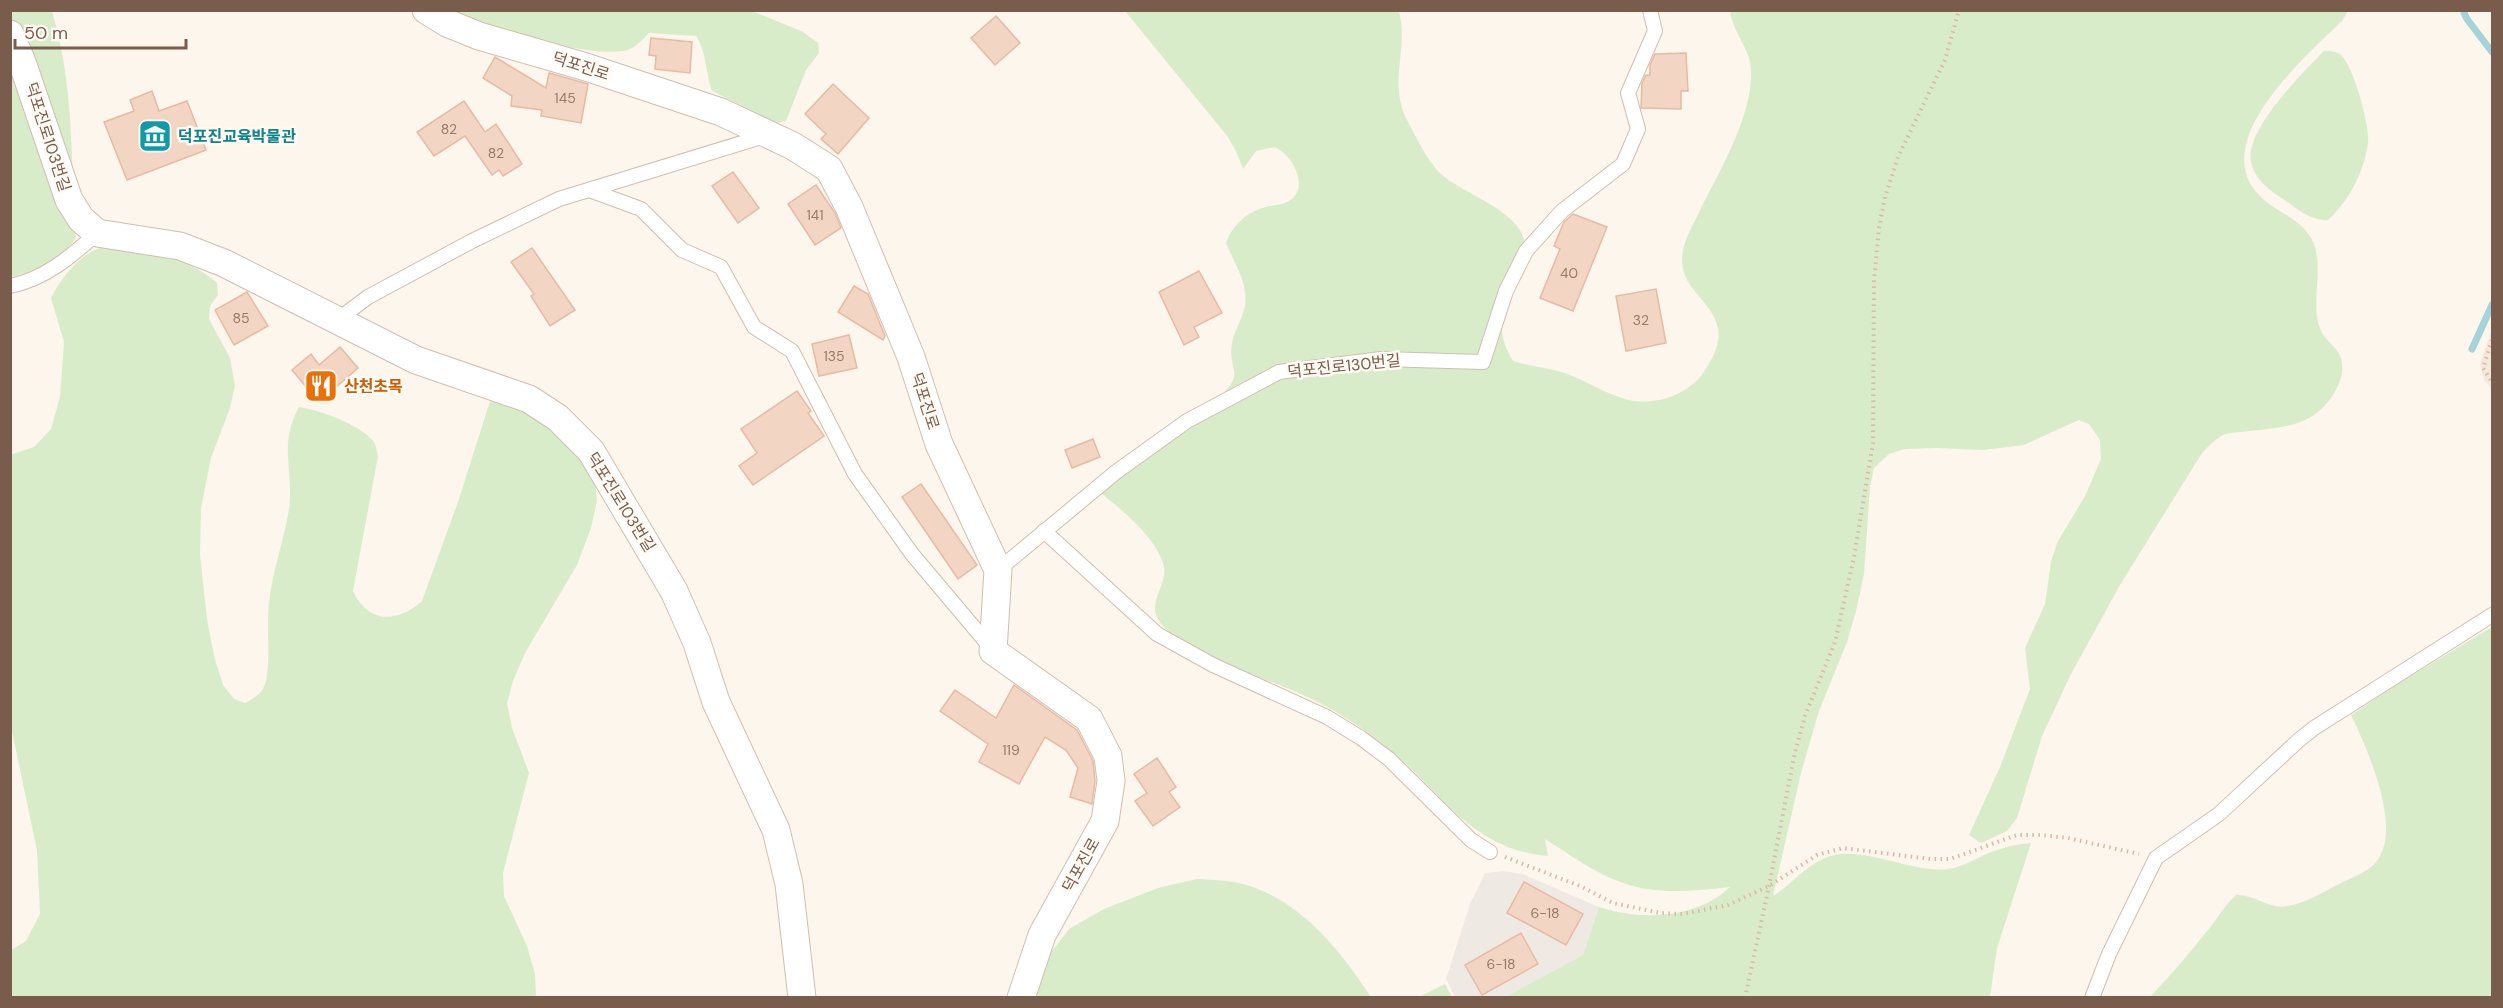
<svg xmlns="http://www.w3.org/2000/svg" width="2503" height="1008" viewBox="0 0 2503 1008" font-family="'DM Sans','Noto Sans KR',sans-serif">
<rect width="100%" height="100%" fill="#fdf6ec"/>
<polygon fill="#f5e8da" points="2492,329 2492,389 2484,380 2480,364"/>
<polygon fill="#efe9e4" points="1503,871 1522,874 1599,907 1583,955 1505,997 1455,997 1446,979 1470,904 1485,873"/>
<g fill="#d8ecc9">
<path d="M11,11H52C75,89 70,158 76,238C62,259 35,271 11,277Z"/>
<path d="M447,11H752L803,32L818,43L819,53L806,70L786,121L777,123L712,91C706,74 706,50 696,36L649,33C641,41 635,49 623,51C582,57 487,26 447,11Z"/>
<path d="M1125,11H1399C1409,52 1387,82 1408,122C1417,139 1427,160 1440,173C1462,194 1517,209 1524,240C1527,251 1523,260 1519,271C1506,307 1491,325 1513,361C1532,367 1552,368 1570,375C1590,383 1608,395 1629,400C1656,406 1691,394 1705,370C1713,358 1721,343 1718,328C1710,294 1671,287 1685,243C1689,230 1697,218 1702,206C1722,167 1753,114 1751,70C1751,50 1733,33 1730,11H2348L2342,21C2306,56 2207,141 2259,195C2276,213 2302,218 2313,242C2325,270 2309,303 2321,331C2324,338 2331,343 2336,349C2347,363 2342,381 2333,395C2312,427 2284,427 2249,431C2241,432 2230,432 2223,435C2214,440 2209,446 2202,453L2120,585L2071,674L2042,736L2017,818L2007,831L1981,843L1969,835L2000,767L2030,689L2025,648L2045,604L2051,562L2057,543L2085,496L2101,459L2100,440L2089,424L2079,420L2024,445L1983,450L1936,448L1905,449L1889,454L1874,468L1870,487L1864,574L1856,611L1847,642L1819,711L1801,773L1773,896C1791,885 1804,867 1825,858C1861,843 1910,874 1948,869C1964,867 1976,858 1991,852C2004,847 2018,844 2031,843L1997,948L1990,997H1505L1583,955L1599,907C1640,921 1697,919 1730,887C1695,891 1656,895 1623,883C1595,873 1570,855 1545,839L1548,856C1479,850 1451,806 1404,762C1382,742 1357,724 1331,709C1285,683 1231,671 1187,642C1180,637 1170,633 1164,627C1142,606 1168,586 1164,567C1159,541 1124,511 1103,495L1102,482L1219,397C1247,373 1227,370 1232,343C1234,332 1240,323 1243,313C1252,289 1235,265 1226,243C1232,226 1247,211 1266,207C1274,205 1283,205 1289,201C1311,187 1292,154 1274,147L1256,151L1243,169L1237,153L1228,137Z"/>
<path d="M2324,51C2330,51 2337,51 2341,55C2354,67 2370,126 2368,143C2364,172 2349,201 2328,220C2312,222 2296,208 2283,199C2269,190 2254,179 2251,161C2245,130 2303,72 2324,51Z"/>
<path d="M106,246C146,252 186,255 217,283L218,295L210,306L209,319L230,358L235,386L230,408L211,458L201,508L200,555L207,619L214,656L223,685L234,699L245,703C256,697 263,693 266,681C271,658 266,627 269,603C272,571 284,541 289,509C294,469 278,446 299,407C320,410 361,425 374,442C376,446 377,452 378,456L353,591C368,624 397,623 422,601L459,499L491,398L528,409L574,447L595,478L597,501L591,528L577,565L525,653L513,681L507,703L512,728L529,773L503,873L504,896L527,946L535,974L536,997H11V950L26,941L40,914L37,850L11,727L10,455L34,447L51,429L60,397L64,342L51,298C63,275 80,253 106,246Z"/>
<path d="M2492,627V997H2150C2172,974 2192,950 2212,925C2220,914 2226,904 2236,895C2254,894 2269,910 2288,906C2306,903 2323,892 2339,884C2349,879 2362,874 2371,867C2408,838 2367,748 2351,715L2399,683Z"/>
<path d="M1197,879C1212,880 1229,880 1243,884C1301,900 1340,950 1371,997L1034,998L1046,959L1069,929L1104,909L1158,888Z"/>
<polygon points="1445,984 1452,997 1419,997"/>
</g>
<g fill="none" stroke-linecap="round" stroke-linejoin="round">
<g stroke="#a5d3da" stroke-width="7">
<polyline points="2465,10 2464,13 2467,19 2492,52"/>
<polyline points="2472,349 2492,305"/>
</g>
</g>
<g fill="#f3d5c3" stroke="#e6bba3" stroke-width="1.5">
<polygon points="996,16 1020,43 995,65 971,38"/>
<polygon points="651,38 692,42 690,73 655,69 656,56 649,55"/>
<polygon points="1686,53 1688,91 1681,91 1681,109 1641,108 1642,83 1646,75 1650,75 1650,65 1655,54"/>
<polygon points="495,57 546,88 549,73 588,84 581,123 541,116 542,110 511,106 512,96 483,78"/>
<polygon points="833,84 869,118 838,154 821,139 826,134 805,114"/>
<polygon points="152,91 159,111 187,101 206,150 127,180 104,122 134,111 130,100"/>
<polygon points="464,101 485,132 496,124 522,164 503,176 499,170 492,175 465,136 434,156 417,132"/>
<polygon points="733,172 759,208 738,223 712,186"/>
<polygon points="816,185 835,213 841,228 815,245 788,204"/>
<polygon points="1573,214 1607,227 1573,311 1540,298 1560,249 1554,246 1564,222"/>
<polygon points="532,248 575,310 550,326 531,296 534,294 511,262"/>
<polygon points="1199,271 1222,313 1194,327 1199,337 1184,345 1159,292"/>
<polygon points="854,286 868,294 885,336 883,340 838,312"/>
<polygon points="1656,289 1666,343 1626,351 1616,296"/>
<polygon points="247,292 268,326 234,345 215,310"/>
<polygon points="849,335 857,368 819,376 812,344"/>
<polygon points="340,347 358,368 319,402 292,370 311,354 319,365"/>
<polygon points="797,391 811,411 808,413 824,436 753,485 739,466 757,453 741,429"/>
<polygon points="1093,439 1100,457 1072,468 1065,450"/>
<polygon points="921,484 977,565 958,579 902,497"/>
<polygon points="1014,685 1077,730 1093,761 1095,781 1092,804 1070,797 1078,768 1066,750 1045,737 1019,784 979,762 988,744 940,711 955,690 996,718"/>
<polygon points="1157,758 1176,787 1169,792 1180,807 1153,826 1135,801 1147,793 1134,774"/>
<polygon points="1524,882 1583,914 1566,945 1507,913"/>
<polygon points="1521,933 1538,964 1482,995 1465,965"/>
</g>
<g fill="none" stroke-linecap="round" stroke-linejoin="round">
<g stroke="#d1beb0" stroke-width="16">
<g id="service">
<polyline points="589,190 641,209 682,250 721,267 754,327 792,351 855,474 912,554 992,649"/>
<path d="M10,286C45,279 72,256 97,233"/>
<polyline points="336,321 368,297 472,241 559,199 768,135"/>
<polyline points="1044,531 1157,634 1213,665 1327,717 1361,738 1389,759 1471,840 1490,852"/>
<polyline points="998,570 1116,472 1187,421 1279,372 1381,359 1483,362 1506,291 1526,251 1562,211 1623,164 1638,129 1628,93 1655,31 1650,10"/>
<polyline points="2092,998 2109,954 2156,858 2219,814 2299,740 2314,728 2492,615"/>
</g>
</g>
<g stroke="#d1beb0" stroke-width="29">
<g id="minor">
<polyline points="426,10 447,23 479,36 586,67 721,112 793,146 829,169 849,207 911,357 939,444 998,570 993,651 1089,719 1108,756 1111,781 1105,821 1042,935 1021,998"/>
<polyline points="10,34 22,62 69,200 81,219 97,233 180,246 224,263 416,360 529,399 558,418 591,451 674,591 697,643 716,702 776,830 789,884 802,998"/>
</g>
</g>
<g stroke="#d9b8a5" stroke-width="4" stroke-dasharray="1.5 4.5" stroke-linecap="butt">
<polyline points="2492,340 2483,368 2492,382"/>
<polyline points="1505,857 1580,886 1613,903 1660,913 1683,914 1728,905 1769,886 1817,855 1843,848 1931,859 1950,859 2017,835 2041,835 2068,838 2139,854"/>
<polyline points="1745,998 1769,886 1795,752 1805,716 1835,642 1854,557 1873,443 1874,281 1879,228 1885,197 1898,157 1945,60 1959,10"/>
</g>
<use href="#service" stroke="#fff" stroke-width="14"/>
<use href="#minor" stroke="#fff" stroke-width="27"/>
</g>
<defs>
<g id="museum-square" transform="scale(1.725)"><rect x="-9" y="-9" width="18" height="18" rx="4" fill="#0f9aa8" stroke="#fffaf3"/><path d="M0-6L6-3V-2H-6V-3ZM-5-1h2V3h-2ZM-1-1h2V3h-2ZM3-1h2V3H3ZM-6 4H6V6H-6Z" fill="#fff"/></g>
<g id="restaurant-square" transform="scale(1.725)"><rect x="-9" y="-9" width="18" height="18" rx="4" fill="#e8710a" stroke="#fffaf3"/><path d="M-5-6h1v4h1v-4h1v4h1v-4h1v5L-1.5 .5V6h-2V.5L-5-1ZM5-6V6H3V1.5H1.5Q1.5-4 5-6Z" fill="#fff"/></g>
</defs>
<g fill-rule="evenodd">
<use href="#museum-square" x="155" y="136"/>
<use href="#restaurant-square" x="321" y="386"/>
</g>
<g text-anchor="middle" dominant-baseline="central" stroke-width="5" stroke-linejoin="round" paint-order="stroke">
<g font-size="14" fill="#987a6a">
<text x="565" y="98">145</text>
<text x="449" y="129">82</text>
<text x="496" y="153">82</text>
<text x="815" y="215">141</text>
<text x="1569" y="273">40</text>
<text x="241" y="318">85</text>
<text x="1641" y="320">32</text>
<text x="834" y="356">135</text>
<text x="1011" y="750">119</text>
<text x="1545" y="913">6-18</text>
<text x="1501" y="964">6-18</text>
</g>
<g font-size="16" fill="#7a5c4d" stroke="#fffaf3">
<text transform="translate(581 66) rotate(18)">덕포진로</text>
<text transform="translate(48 137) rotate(72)">덕포진로103번길</text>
<text transform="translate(1344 366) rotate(-6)">덕포진로130번길</text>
<text transform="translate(925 401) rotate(72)">덕포진로</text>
<text transform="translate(621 502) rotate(58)">덕포진로103번길</text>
<text transform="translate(1081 865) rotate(-61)">덕포진로</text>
</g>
<g font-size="16" font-weight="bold" fill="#0d838f" stroke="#fffaf3" text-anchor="start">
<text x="178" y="136">덕포진교육박물관</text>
</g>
<g font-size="16" font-weight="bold" fill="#c56008" stroke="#fffaf3" text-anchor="start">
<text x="344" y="386">산천초목</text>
</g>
</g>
<rect width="2503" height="1008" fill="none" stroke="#7a5c4d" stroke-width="24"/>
<path d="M15 39v9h171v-9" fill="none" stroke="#7a5c4d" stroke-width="3"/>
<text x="24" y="39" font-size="18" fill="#7a5c4d" stroke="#fffaf3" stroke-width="4.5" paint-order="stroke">50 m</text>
</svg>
